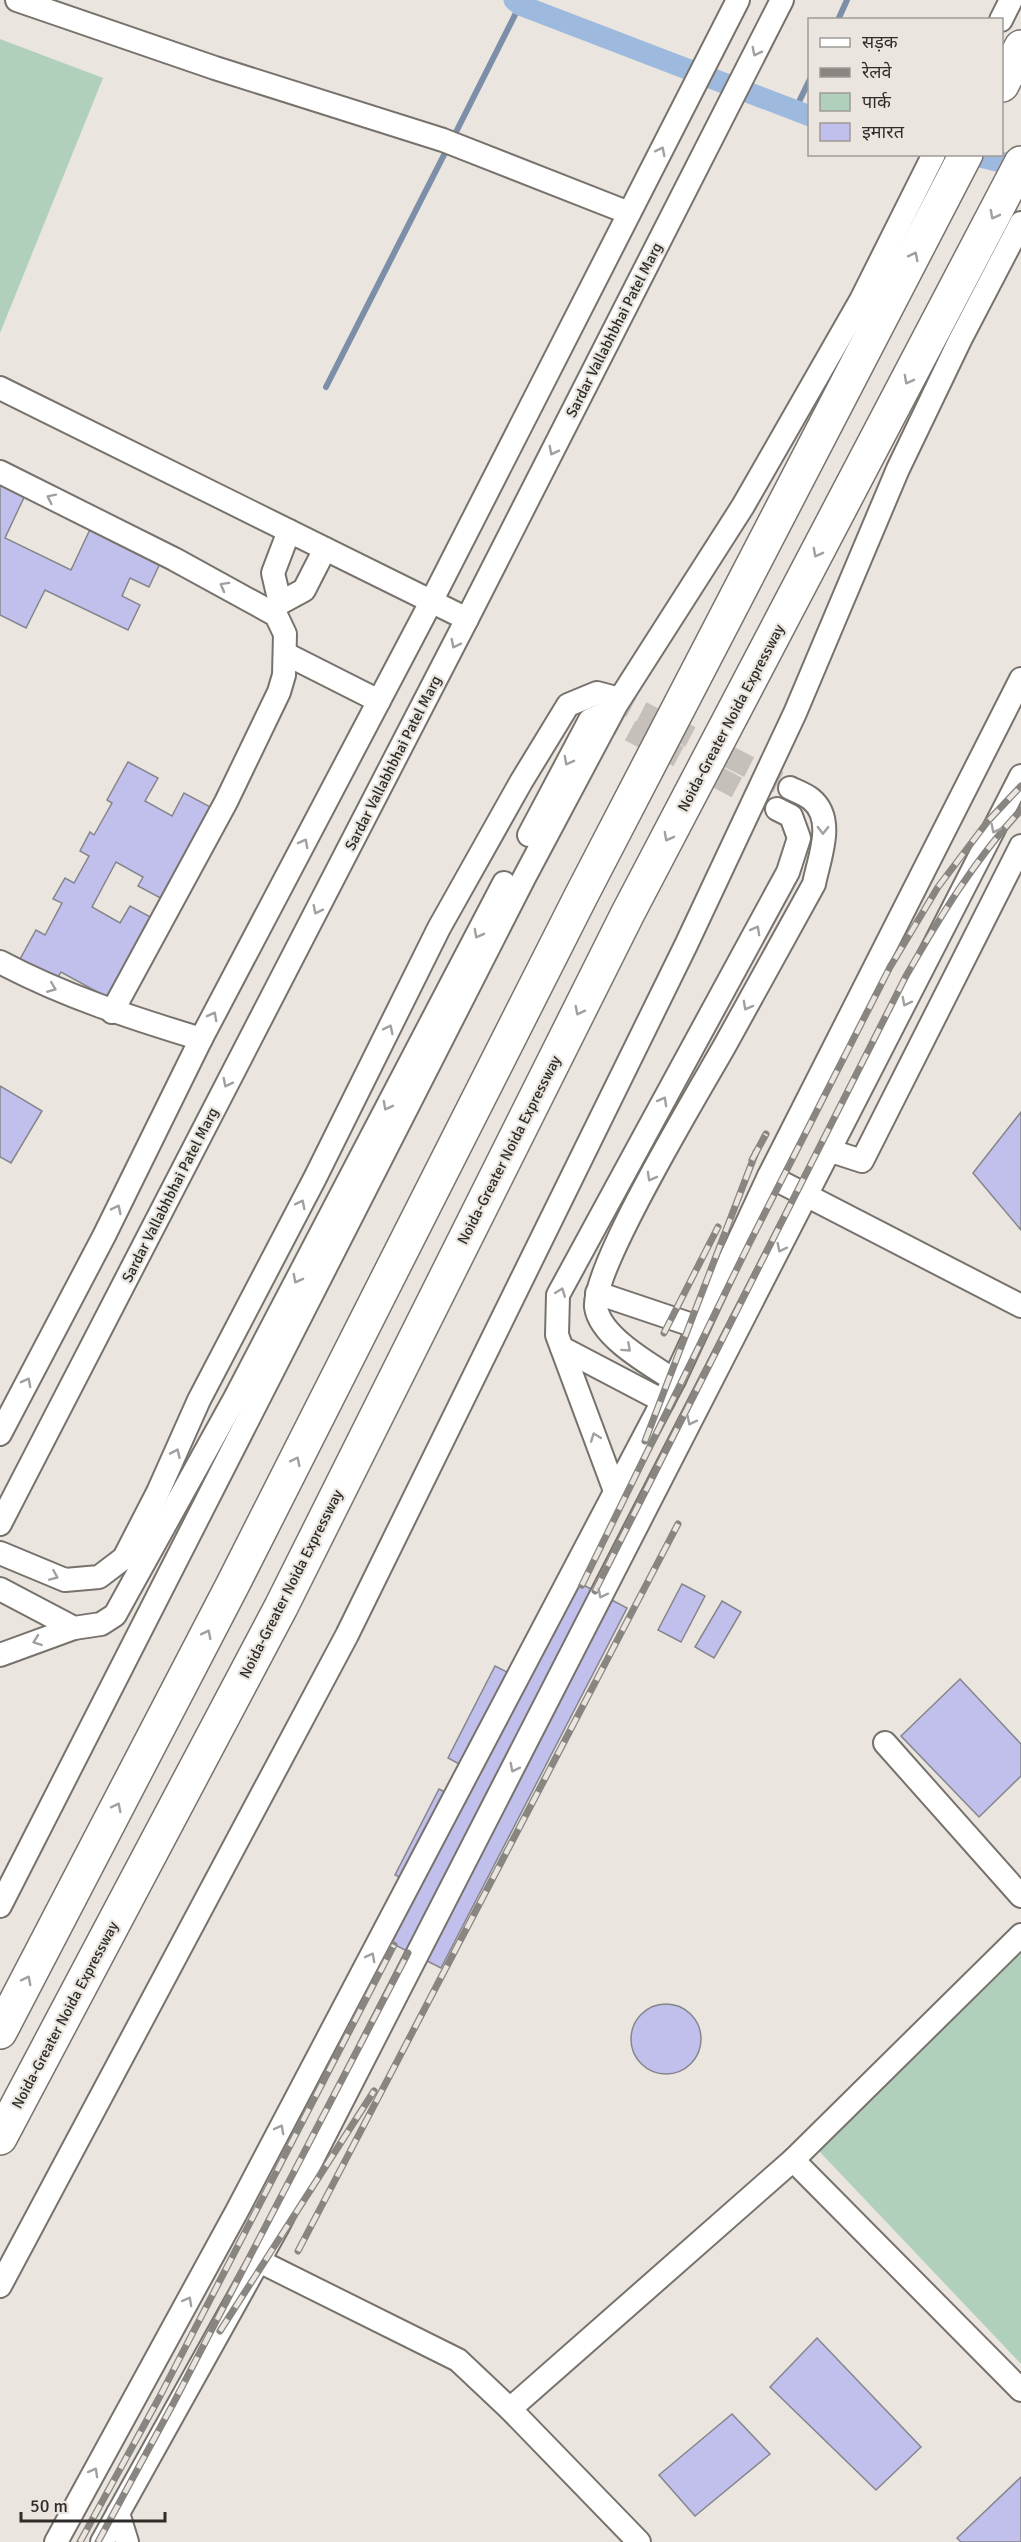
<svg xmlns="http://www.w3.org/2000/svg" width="1021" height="2542" viewBox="0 0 1021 2542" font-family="Signika,'Noto Sans Devanagari',sans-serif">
<rect width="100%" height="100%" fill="#eae5de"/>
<g fill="#b0d0bb">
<polygon points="0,39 103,78 0,333"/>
<polygon points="1021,1953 1021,2364 818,2150"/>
</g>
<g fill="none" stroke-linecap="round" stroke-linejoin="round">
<g stroke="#7d8fa8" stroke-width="6">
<polyline points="838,20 847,0"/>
<polyline points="794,112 810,79"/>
<polyline points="453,138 520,5"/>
<polyline points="326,387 448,147"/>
</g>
<g stroke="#9eb9de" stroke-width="21">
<polyline points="514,0 520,5 810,116"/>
<polyline points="968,154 1021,167"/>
</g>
</g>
<g fill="#c1c0ec" stroke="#85858c" stroke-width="1.5">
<polygon points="0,478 27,491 5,538 71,570 93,523 163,557 149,587 130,578 122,596 140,605 128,630 45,590 26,628 0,615"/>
<polygon points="128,762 158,778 145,801 172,816 184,793 216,810 166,901 138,886 143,877 116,862 92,907 120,923 130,906 156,920 112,1000 61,972 56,981 19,961 36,930 45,935 62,903 53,899 65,878 74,883 89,856 80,851 90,832 94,835 112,803 107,800"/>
<polygon points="0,1086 42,1111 11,1163 0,1157"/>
<polygon points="1021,1112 1021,1230 973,1173"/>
<polygon points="574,1580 627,1608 441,1968 375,1935 404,1879 395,1875 439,1789 449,1794 463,1766 448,1758 495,1666 515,1676"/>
<polygon points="682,1584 705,1596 681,1642 658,1630"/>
<polygon points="722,1601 741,1612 714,1658 695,1647"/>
<polygon points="960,1679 1021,1744 1021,1776 979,1817 901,1736"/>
<circle cx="666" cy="2039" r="35"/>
<polygon points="817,2338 921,2447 876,2490 770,2387"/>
<polygon points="732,2414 770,2454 695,2516 659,2475"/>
<polygon points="1021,2477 1021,2542 961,2542 957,2538"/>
</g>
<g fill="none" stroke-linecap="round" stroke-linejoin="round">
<g stroke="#c5c0ba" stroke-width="22" stroke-dasharray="22 11" stroke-linecap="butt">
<polyline points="612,697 790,788"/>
<polyline points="601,715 777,809"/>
</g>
<g stroke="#77726c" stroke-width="26">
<g id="minor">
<polyline points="17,0 215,68 443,140 629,213"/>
<polyline points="1001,20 1011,0"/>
<polyline points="0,388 467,619"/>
<polyline points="0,472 174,559 276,615 285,634 284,675 279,692 226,802 112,1012"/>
<polyline points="289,531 273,573 280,603 304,590 325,549"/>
<polyline points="286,654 379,701"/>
<polyline points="529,835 590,720 601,715"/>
<path d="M0,962C64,996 132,1018 201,1039"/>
<polyline points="831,1151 862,1161 1021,846"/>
<polyline points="769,1176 1021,1306"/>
<polyline points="597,1293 698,1327"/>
<polyline points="562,1348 663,1401"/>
<path d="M674,1380C651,1365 600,1337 596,1307C592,1268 699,1091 724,1047C754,993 784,939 814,884C819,858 836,819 811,799C805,794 796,791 790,788"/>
<polyline points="0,1434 104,1236 201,1039 431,602 738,0"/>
<polyline points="615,1491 557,1335 558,1295 788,872 799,838 791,816 777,809"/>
<polyline points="0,1524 467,619 782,0"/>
<polyline points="0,1553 65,1580 99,1577 124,1558 158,1492 199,1400 315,1178 439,928 521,782 568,705 597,693 612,697"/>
<polyline points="0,1589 74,1628 101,1624 115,1615 235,1398 504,883"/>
<polyline points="0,1655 74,1628"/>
<polyline points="885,1743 1021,1896"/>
<polyline points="0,1906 524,878 616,705 743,506 861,300 934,154"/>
<polyline points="793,2160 1021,2390"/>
<polyline points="259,2261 458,2360 510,2409 639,2542"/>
<polyline points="0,2286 347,1635 686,945 795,713 898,469 960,340 1021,223"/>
<polyline points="510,2409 793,2160 1021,1935"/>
<polyline points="118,2513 127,2542"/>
<polyline points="56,2542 237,2211 674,1380 769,1176 1021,679"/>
<polyline points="102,2542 277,2228 1021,776"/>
</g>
</g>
<g stroke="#77726c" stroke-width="36">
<g id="highway">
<polyline points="1002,85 1021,47"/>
<polyline points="0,2032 232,1586 581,896 966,154"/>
<polyline points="0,2138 281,1607 628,913 1021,163"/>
</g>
</g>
<use href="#minor" stroke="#fff" stroke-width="22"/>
<use href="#highway" stroke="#fff" stroke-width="33"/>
<g stroke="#898580" stroke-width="7">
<g id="rail">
<polyline points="752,1160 766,1134"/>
<polyline points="664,1333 718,1227"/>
<polyline points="645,1441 756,1152"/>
<polyline points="582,1585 750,1242 890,967 938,887 988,821 1021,786"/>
<path d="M595,1591L906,976C940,917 974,860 1021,810"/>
<polyline points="298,2251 678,1524"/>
<polyline points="220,2331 374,2091"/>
<polyline points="80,2542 159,2398 394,1945"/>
<polyline points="98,2542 173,2404 408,1953"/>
</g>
</g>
<use href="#rail" stroke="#eae5de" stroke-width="4.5" stroke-dasharray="14" stroke-linecap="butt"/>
</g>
<defs><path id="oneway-chevron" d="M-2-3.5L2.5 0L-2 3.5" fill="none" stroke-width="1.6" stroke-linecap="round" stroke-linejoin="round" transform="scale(1.5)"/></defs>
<g stroke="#a1a09f">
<use href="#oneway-chevron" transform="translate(756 52) rotate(117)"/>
<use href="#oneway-chevron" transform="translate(661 151) rotate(-63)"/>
<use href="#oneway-chevron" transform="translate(994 215) rotate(118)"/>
<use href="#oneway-chevron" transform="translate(914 256) rotate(-63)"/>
<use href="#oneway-chevron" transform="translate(908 380) rotate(118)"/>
<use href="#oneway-chevron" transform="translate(553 451) rotate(117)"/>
<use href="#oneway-chevron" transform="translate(51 498) rotate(-154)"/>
<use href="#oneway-chevron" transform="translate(817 553) rotate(118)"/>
<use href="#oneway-chevron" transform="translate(224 586) rotate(-151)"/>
<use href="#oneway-chevron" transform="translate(455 644) rotate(117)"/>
<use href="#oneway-chevron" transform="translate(568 761) rotate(118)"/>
<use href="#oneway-chevron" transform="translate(995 829) rotate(117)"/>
<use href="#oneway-chevron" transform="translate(823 830) rotate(91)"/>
<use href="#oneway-chevron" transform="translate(668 837) rotate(118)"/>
<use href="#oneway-chevron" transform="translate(304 843) rotate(-62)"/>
<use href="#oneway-chevron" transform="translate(317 910) rotate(117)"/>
<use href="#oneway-chevron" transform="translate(756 930) rotate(-61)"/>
<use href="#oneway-chevron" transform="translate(478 934) rotate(118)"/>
<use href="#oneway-chevron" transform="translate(52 988) rotate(22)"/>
<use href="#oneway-chevron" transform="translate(906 1002) rotate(117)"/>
<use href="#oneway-chevron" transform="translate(747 1006) rotate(119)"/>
<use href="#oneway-chevron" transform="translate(579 1011) rotate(117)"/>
<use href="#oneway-chevron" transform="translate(213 1016) rotate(-62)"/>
<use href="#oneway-chevron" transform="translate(389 1029) rotate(-64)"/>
<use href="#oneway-chevron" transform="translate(227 1083) rotate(117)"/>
<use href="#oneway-chevron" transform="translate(663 1101) rotate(-61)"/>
<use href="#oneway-chevron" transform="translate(387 1106) rotate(118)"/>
<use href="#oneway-chevron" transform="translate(651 1177) rotate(119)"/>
<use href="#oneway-chevron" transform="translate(301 1204) rotate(-63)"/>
<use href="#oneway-chevron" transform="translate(117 1209) rotate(-64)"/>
<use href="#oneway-chevron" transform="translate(781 1248) rotate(117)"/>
<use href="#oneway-chevron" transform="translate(297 1279) rotate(118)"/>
<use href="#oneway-chevron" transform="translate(561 1292) rotate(-69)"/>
<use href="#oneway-chevron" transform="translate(627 1348) rotate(42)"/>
<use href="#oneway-chevron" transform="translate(27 1382) rotate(-62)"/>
<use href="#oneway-chevron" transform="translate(691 1421) rotate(117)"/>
<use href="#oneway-chevron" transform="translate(595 1437) rotate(-110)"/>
<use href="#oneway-chevron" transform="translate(176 1453) rotate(-66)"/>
<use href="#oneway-chevron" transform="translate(296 1461) rotate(-63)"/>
<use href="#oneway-chevron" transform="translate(54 1576) rotate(23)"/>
<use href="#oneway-chevron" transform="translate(602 1594) rotate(117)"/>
<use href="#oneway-chevron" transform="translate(207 1634) rotate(-63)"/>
<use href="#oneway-chevron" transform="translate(37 1641) rotate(160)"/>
<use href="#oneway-chevron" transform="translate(514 1768) rotate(117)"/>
<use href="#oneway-chevron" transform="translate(117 1807) rotate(-63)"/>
<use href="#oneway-chevron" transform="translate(371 1957) rotate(-62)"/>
<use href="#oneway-chevron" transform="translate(27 1980) rotate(-63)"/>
<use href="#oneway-chevron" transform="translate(280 2129) rotate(-62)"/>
<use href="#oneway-chevron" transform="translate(188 2301) rotate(-61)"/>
<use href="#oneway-chevron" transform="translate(94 2472) rotate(-61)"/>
</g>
<g text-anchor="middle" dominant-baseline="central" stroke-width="4.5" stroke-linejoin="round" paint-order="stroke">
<g font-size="15" fill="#2f2d2a" stroke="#eae5de">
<text transform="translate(614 330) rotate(-63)">Sardar Vallabhbhai Patel Marg</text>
<text transform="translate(731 718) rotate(-62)">Noida-Greater Noida Expressway</text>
<text transform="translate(393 763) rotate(-63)">Sardar Vallabhbhai Patel Marg</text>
<text transform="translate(509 1150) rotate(-63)">Noida-Greater Noida Expressway</text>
<text transform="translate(170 1195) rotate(-63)">Sardar Vallabhbhai Patel Marg</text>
<text transform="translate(291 1584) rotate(-63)">Noida-Greater Noida Expressway</text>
<text transform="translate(65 2015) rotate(-62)">Noida-Greater Noida Expressway</text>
</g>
</g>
<rect x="808" y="18" width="195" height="138" fill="#eae5de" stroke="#9f9b96" stroke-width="1.5"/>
<rect x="820" y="38" width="30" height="9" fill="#ffffff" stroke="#9f9b96" stroke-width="1.5"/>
<text x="862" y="48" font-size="18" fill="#2f2d2a">सड़क</text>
<rect x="820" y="68" width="30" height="9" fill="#898580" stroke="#9f9b96" stroke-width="1.5"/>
<text x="862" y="78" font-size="18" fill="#2f2d2a">रेलवे</text>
<rect x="820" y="93" width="30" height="18" fill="#b0d0bb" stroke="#9f9b96" stroke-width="1.5"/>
<text x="862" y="108" font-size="18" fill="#2f2d2a">पार्क</text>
<rect x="820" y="123" width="30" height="18" fill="#c1c0ec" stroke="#9f9b96" stroke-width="1.5"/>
<text x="862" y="138" font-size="18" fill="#2f2d2a">इमारत</text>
<path d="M21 2512v9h144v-9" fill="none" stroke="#2f2d2a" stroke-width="3"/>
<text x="30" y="2512" font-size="18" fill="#2f2d2a" stroke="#eae5de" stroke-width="4.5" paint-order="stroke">50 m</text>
</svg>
